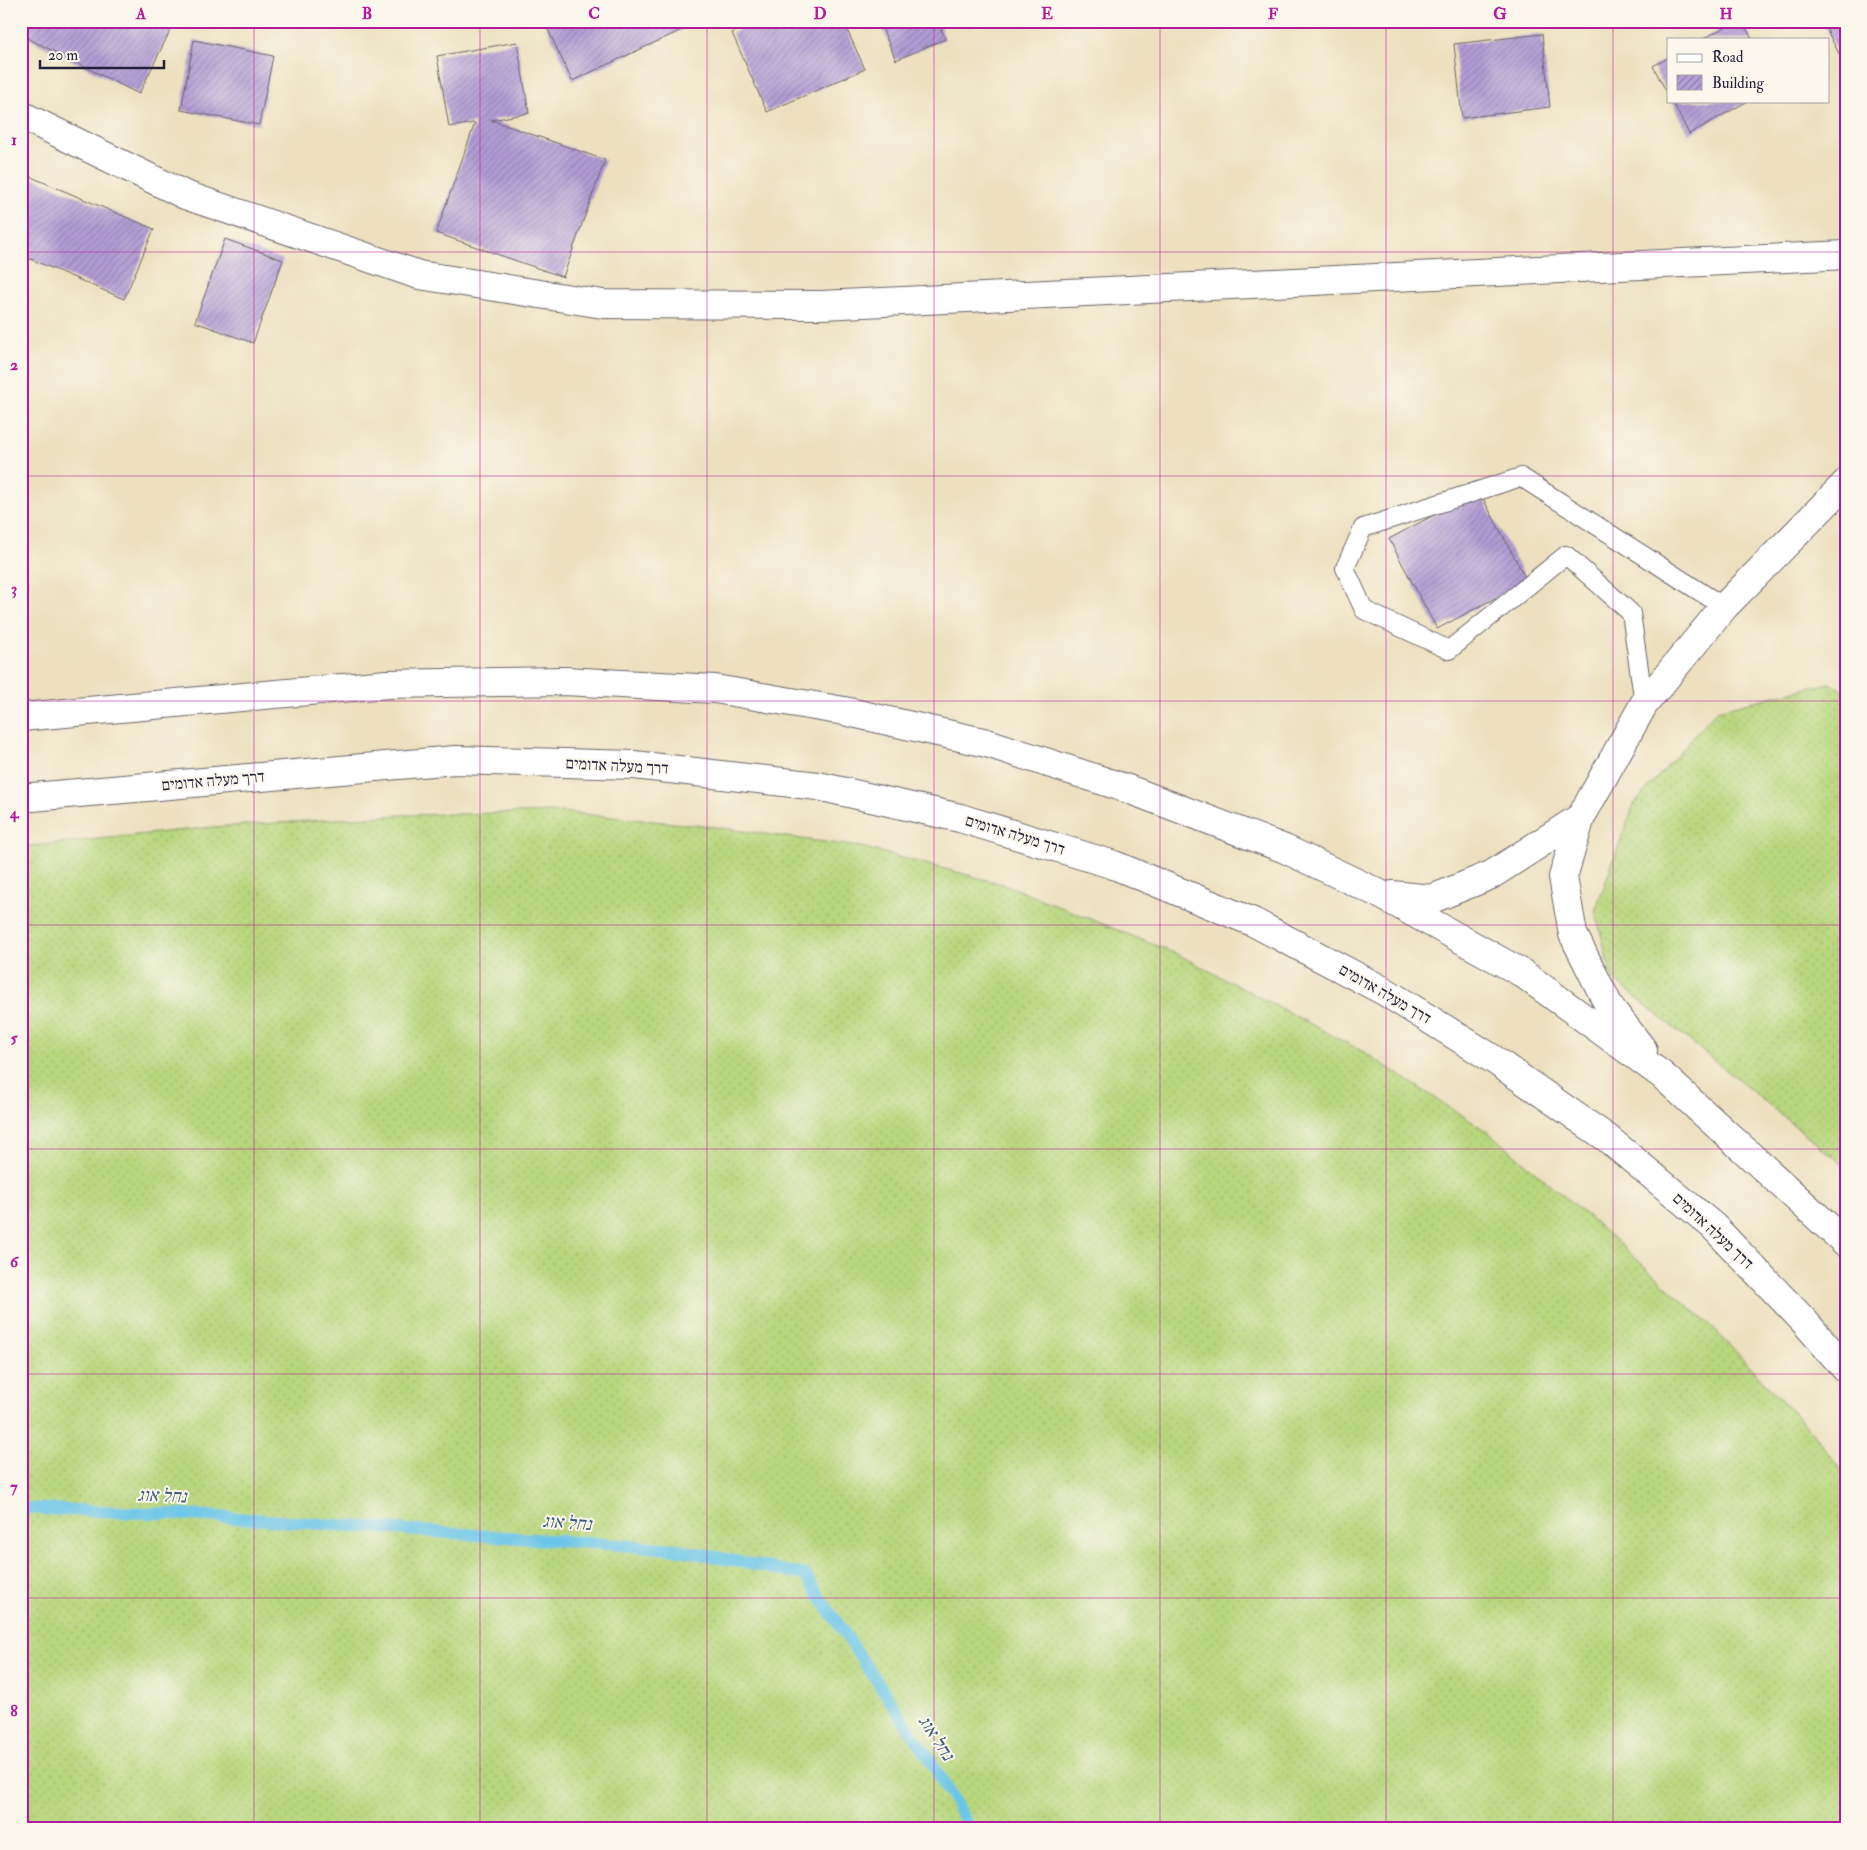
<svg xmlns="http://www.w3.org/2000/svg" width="1867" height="1850" viewBox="0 0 1867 1850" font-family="'IM FELL Double Pica','Frank Ruhl Libre',serif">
<defs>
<pattern id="grass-dots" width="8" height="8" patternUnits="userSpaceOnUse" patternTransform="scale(1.25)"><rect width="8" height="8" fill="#b8d67c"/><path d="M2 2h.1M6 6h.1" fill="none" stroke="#9eb76c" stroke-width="1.8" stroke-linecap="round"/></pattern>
<pattern id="building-hatch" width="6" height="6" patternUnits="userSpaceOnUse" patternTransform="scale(1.25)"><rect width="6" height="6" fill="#b29dd5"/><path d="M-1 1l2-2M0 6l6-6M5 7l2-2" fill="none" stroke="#9080ae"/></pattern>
</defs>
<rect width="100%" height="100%" fill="#fbf7ec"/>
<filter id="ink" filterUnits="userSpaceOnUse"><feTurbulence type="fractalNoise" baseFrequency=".02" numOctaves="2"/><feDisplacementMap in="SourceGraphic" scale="10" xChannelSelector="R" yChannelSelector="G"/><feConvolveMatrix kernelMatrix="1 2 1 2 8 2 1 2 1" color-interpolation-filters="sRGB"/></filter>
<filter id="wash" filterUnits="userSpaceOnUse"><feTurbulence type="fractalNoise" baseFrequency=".0096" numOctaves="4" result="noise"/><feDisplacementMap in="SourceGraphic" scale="20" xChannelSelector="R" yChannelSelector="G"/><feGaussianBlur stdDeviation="1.12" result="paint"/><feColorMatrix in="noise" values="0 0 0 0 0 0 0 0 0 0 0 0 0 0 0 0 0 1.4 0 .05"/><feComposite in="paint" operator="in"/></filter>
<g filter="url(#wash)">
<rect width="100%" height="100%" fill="#ece0be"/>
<g fill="url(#grass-dots)" stroke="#6d7c5c">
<polygon points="1829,683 1846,692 1846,1167 1612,978 1595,911 1634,804 1717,710"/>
<polygon points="561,812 714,827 861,847 1006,885 1177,954 1362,1051 1488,1132 1604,1230 1714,1329 1810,1430 1846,1475 1846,1829 21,1829 21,847 214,827 400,815"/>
</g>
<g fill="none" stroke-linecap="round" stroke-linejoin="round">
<polyline stroke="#69c5e7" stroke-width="12" points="21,1508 193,1515 676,1549 805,1575 931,1761 970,1829"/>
</g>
<g id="blocks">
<g fill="url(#building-hatch)">
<polygon points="21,21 155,21 171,29 139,94 21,35"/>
<polygon points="544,21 701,21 572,81"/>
<polygon points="758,21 843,21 865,69 767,112 732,33"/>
<polygon points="879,21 938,21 945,39 896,60"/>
<polygon points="965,21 987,21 987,22 967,27"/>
<polygon points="1736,21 1742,21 1752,39 1703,39"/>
<polygon points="1822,21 1846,21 1846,67"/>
<polygon points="1542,34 1550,107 1462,118 1454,44"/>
<polygon points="194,40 273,56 259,125 181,110"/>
<polygon points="517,42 529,113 491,120 605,160 563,277 436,233 475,123 449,127 437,56"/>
<polygon points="1668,58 1668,95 1653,66"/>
<polygon points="1672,101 1748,101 1689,134"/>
<polygon points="24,174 154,229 124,299 21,255 21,180"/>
<polygon points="225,239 283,260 253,343 195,322"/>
<polygon points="1479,491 1527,581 1437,629 1389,539"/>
</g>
</g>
</g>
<g filter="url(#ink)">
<use href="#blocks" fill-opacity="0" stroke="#696469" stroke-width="1"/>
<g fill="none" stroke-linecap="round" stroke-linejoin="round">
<g stroke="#696469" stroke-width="20">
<polyline id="service" points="1644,704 1631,613 1566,555 1449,650 1364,610 1345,568 1363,528 1521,477 1724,607"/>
</g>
<g stroke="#696469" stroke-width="30">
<g id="tertiary">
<polyline points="21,115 185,195 419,275 603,304 822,305 1846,255"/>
<polyline points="1581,817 1644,704 1724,607 1846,483"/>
</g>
</g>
<g stroke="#696469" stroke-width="30">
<g id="trunk">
<polyline points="21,717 387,684 565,681 715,689 844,711 987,743 1128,789 1285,849 1378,893 1522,973 1662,1075 1846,1243"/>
<polyline points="21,798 455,760 634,765 818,786 960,818 1114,865 1253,922 1384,991 1493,1059 1607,1138 1713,1226 1804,1321 1846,1369"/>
<polyline points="1581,817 1563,877 1573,934 1609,1006 1643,1050"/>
<polyline points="1392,895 1432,899 1491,875 1581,817"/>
</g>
</g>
<use href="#service" stroke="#fff" stroke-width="18"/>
<use href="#tertiary" stroke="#fff" stroke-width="28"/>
<use href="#trunk" stroke="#fff" stroke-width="28"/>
</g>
</g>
<path fill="none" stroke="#b5179e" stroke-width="1" stroke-opacity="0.55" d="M254,21V1829M480,21V1829M707,21V1829M934,21V1829M1160,21V1829M1386,21V1829M1613,21V1829M21,252H1846M21,476H1846M21,701H1846M21,925H1846M21,1149H1846M21,1374H1846M21,1598H1846"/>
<g text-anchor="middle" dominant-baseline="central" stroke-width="4" stroke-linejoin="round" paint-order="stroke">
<g font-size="16" fill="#22223b" stroke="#fbf7ec">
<text transform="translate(617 766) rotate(3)">דרך מעלה אדומים</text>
<text transform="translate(213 781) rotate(-5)">דרך מעלה אדומים</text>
<text transform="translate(1015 835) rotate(17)">דרך מעלה אדומים</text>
<text transform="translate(1385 994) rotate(30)">דרך מעלה אדומים</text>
<text transform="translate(1713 1231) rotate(43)">דרך מעלה אדומים</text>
</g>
<g font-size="18" font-style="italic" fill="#3b5b77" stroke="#fbf7ec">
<text transform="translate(162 1496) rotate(2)">נחל אוג</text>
<text transform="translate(567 1523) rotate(4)">נחל אוג</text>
<text transform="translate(936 1738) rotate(57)">נחל אוג</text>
</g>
</g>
<rect width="1867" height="1850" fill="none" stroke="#fbf7ec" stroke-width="55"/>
<rect x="1667" y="38" width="162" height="65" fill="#fbf7ec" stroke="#a4a2a5"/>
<rect x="1677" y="54" width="25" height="8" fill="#ffffff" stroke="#a4a2a5"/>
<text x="1712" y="62" font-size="15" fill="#22223b">Road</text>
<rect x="1677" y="75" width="25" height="15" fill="url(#building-hatch)" stroke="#a4a2a5"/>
<text x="1712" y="88" font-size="15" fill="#22223b">Building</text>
<path d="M40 60v8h124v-8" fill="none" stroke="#22223b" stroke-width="2.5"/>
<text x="48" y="60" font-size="15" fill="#22223b" stroke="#fbf7ec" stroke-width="4" paint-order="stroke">20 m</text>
<rect x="28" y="28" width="1812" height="1794" fill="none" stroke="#b5179e" stroke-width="2"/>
<g font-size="16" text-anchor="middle" font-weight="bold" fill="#b5179e">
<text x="141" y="19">A</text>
<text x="367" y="19">B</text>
<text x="594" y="19">C</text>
<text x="820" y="19">D</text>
<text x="1047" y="19">E</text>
<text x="1273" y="19">F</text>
<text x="1500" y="19">G</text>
<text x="1726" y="19">H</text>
<text x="14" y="145">1</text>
<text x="14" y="370">2</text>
<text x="14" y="594">3</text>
<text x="14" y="818">4</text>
<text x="14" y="1043">5</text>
<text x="14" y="1267">6</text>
<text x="14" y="1492">7</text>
<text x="14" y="1716">8</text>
</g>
</svg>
